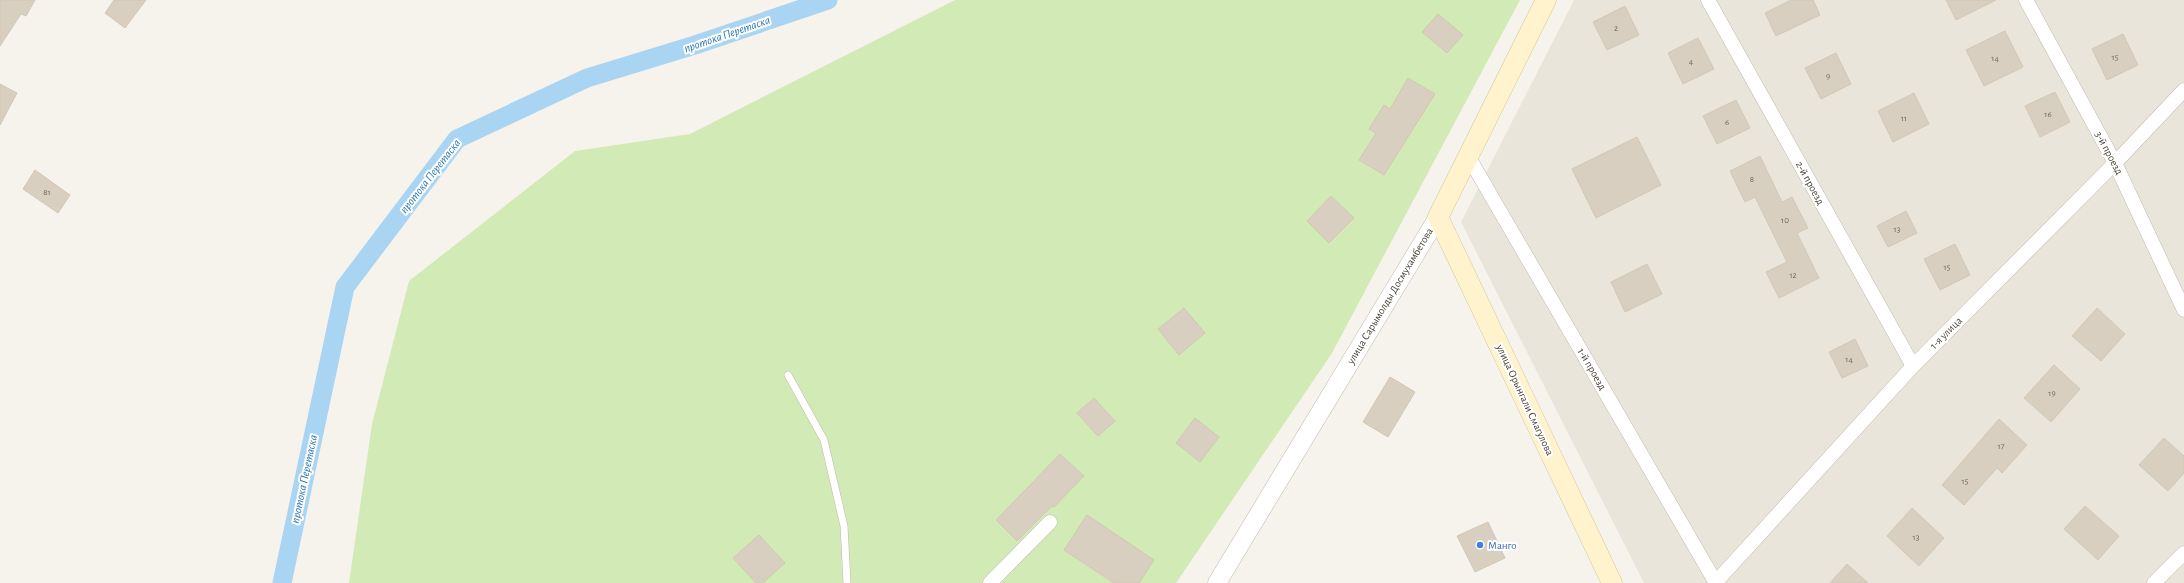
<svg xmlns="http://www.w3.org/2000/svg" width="2184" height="583" viewBox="0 0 2184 583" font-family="'Alegreya Sans',sans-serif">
<rect width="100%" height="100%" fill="#f6f3ec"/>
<polygon fill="#eae5da" points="1574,0 2184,0 2184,583 1644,583 1461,222"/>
<polygon fill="#d2eab5" points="955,0 1520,0 1332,353 1176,583 349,583 372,424 409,281 575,151 690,134"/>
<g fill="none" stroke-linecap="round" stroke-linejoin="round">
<polyline stroke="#a9d4f2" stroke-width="19" points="282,583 345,287 457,139 587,78 695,45 828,0"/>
</g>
<g fill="#d8cfc1" stroke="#d3c7b4">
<polygon points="0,0 35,0 26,16 21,14 0,46"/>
<polygon points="114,0 146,0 125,28 105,13"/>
<polygon points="1791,0 1813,0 1820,15 1776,36 1765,13"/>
<polygon points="1946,0 1996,0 1956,20"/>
<polygon points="1625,6 1639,35 1607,50 1593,22"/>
<polygon points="1438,14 1463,35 1447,53 1422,32"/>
<polygon points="2005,31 2023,67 1984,86 1966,50"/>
<polygon points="2123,34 2138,65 2107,80 2092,49"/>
<polygon points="1698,38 1714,69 1683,84 1668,53"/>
<polygon points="1836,53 1851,84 1821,99 1805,68"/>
<polygon points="1408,78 1435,94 1384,175 1359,160 1376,133 1369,129 1384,105 1390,109"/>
<polygon points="0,84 17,93 0,125"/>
<polygon points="2055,92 2070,122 2040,137 2025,106"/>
<polygon points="1914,93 1929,124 1893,142 1878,111"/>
<polygon points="1736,100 1750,128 1717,144 1703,116"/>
<polygon points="1637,137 1661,185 1596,218 1572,169"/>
<polygon points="1760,156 1782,202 1792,197 1808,228 1797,233 1819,278 1779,298 1766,272 1787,262 1755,197 1745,202 1730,171"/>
<polygon points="35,170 70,195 58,213 23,189"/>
<polygon points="1331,196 1354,218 1329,243 1307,221"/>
<polygon points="1906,211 1917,233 1888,247 1877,226"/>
<polygon points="1955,244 1970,275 1940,290 1924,259"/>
<polygon points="1647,264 1662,294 1625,312 1611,282"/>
<polygon points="1184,308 1205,333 1179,355 1158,329"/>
<polygon points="2097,308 2125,334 2101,361 2072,336"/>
<polygon points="1855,339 1868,366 1842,378 1829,352"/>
<polygon points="2054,365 2080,389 2051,422 2024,398"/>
<polygon points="1390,377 1415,392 1388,437 1363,422"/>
<polygon points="1094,398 1115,421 1098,436 1077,413"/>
<polygon points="1195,418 1219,437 1200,462 1176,443"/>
<polygon points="1999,419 2027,445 2002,473 1997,468 1964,505 1942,485"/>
<polygon points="2164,438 2184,456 2184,473 2168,491 2139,465"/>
<polygon points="1060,454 1084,476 1054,507 1052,506 1017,541 996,520"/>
<polygon points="2085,506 2119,536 2098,560 2064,529"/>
<polygon points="1912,508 1944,538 1919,566 1887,536"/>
<polygon points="1087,515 1154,560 1139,583 1114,583 1064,550"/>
<polygon points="1488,522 1505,558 1475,572 1457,536"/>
<polygon points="759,535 785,563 763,583 756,583 733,558"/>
<polygon points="1847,564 1868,583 1830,583"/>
</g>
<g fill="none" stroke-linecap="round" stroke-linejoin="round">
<g stroke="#c2bbae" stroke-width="8">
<polyline id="service" points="788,375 824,440 844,526 847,583"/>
</g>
<g stroke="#c2bbae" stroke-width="15">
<g id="minor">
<polyline points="1708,0 1913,366"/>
<polyline points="2026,0 2115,163 2184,310"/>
<polyline points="1468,156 1716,583"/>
<polyline points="990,583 1050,522"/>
<polyline points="1715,583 1913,366 2115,163 2184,90"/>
<polyline points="2154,583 2184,553"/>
</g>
</g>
<g stroke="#c2bbae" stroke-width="19">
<polyline id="tertiary" points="1217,583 1438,217"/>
</g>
<g stroke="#d6c79b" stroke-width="21">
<polyline id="secondary" points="1546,0 1438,217 1612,583"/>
</g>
<use href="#service" stroke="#fff" stroke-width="7"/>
<use href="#minor" stroke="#fff" stroke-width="14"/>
<use href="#tertiary" stroke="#fff" stroke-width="18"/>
<use href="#secondary" stroke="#fff3cd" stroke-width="20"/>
</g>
<circle fill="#3f7fe0" stroke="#fff" stroke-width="1.5" cx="1480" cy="545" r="4"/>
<g text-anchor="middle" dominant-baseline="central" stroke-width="4" stroke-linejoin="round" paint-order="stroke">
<g font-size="9" fill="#6e675b">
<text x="1616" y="28">2</text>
<text x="2115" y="57">15</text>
<text x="1995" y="58">14</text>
<text x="1691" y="61">4</text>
<text x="1828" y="76">9</text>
<text x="2048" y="114">16</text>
<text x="1904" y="118">11</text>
<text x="1727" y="122">6</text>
<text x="1752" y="179">8</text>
<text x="47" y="192">81</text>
<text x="1785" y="220">10</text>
<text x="1897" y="229">13</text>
<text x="1947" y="267">15</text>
<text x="1793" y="275">12</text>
<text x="1849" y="359">14</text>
<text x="2052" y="393">19</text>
<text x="2001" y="446">17</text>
<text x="1965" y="481">15</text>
<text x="1916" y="537">13</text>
</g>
<g font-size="11" fill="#4b4439" stroke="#fff">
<text transform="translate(2109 153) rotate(62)">3-й проезд</text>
<text transform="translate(1810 183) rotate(61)">2-й проезд</text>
<text transform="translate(1390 296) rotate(-59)">улица Сарымолды Досмухамбетова</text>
<text transform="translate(1946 333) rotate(-45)">1-я улица</text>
<text transform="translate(1592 369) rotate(60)">1-й проезд</text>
<text transform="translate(1525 400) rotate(65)">улица Орынгали Смагулова</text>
</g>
<g font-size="11" fill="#366cbe" stroke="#fff" text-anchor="start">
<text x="1488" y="545">Манго</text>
</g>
<g font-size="12" font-style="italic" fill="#2e7ab2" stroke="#fff">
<text transform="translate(727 34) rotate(-19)">протока Перетаска</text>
<text transform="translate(430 176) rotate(-52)">протока Перетаска</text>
<text transform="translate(304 479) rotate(-78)">протока Перетаска</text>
</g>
</g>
</svg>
